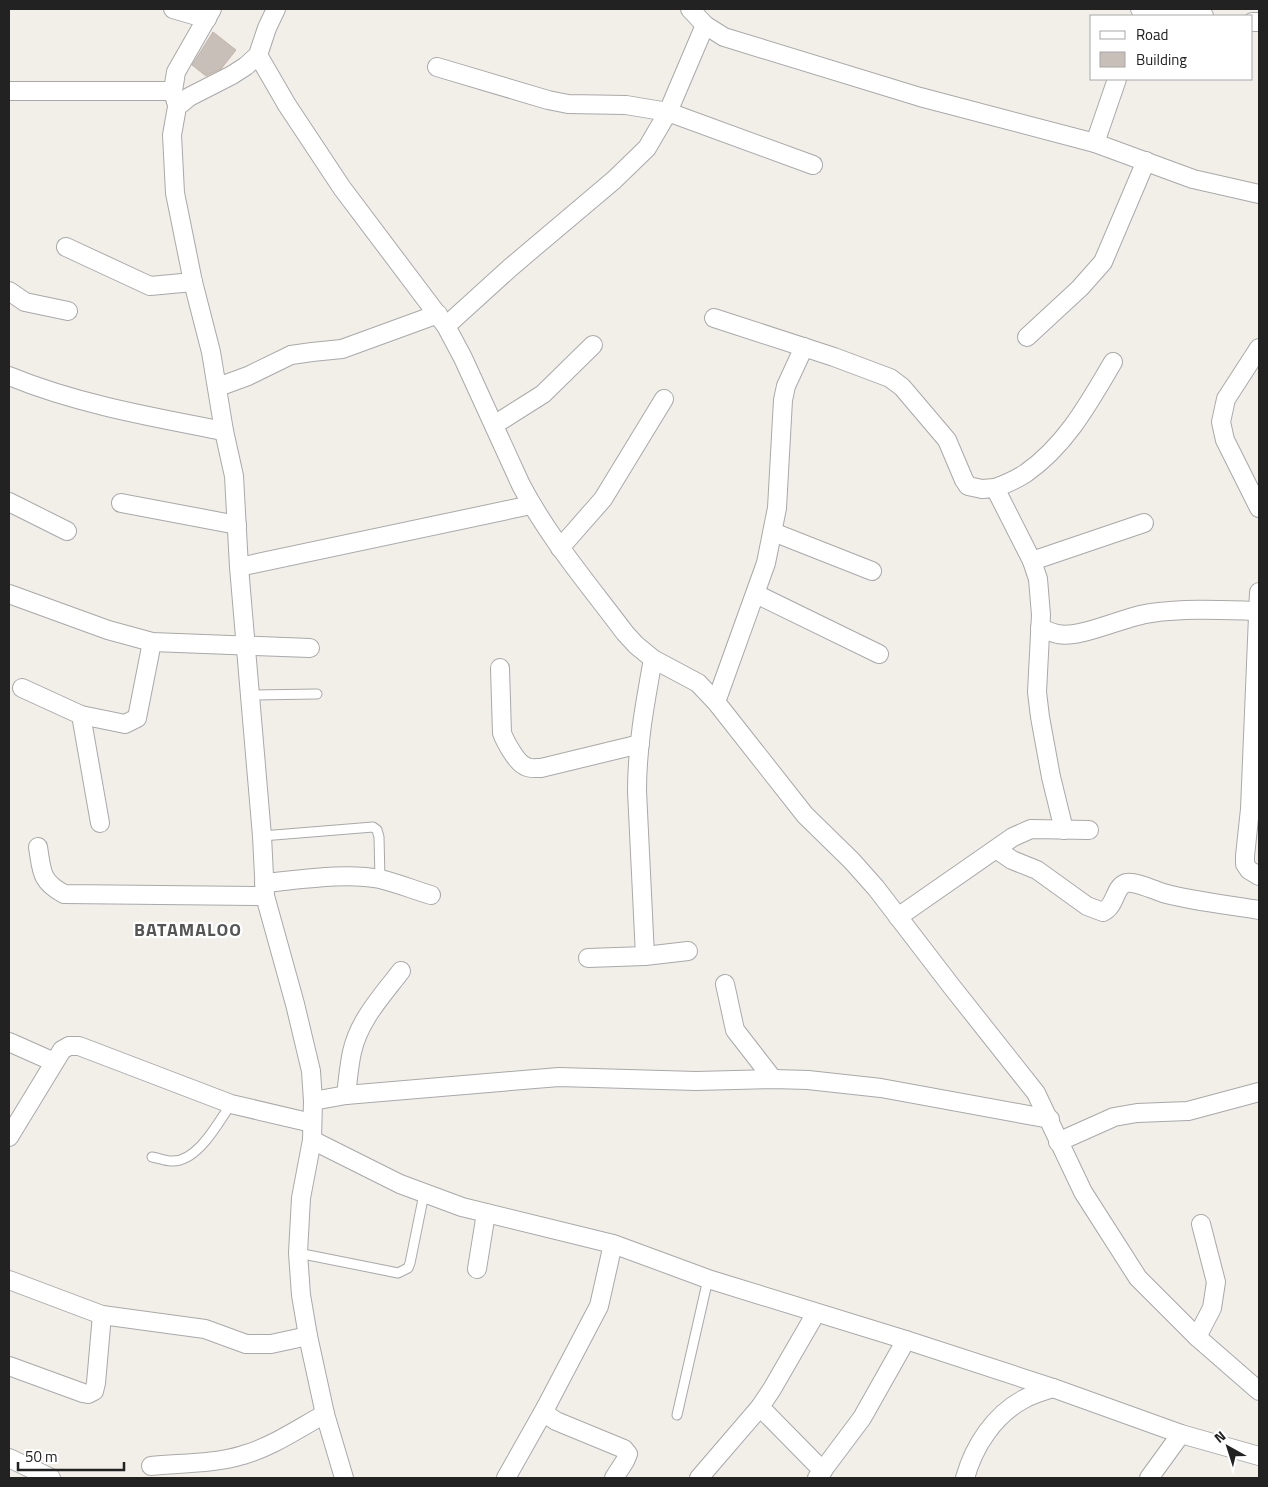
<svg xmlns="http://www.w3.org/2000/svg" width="1268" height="1487" viewBox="0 0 1268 1487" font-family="'Titillium Web',sans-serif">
<rect width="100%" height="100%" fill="#f2efe9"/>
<polygon fill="#c7bfb8" stroke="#c4b6ab" points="213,32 236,50 221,69 206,76 192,65"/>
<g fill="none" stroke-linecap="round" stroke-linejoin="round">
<g stroke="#a9a9a9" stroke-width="11">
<g id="service">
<polyline points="249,695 317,694"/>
<polyline points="262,836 373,827 377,830 379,837 380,879"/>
<path d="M152,1157C159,1158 165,1161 171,1161C197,1163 218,1123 231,1104"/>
<polyline points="298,1253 398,1273 408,1268 410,1263 424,1194"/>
<polyline points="677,1415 708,1279"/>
</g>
</g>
<g stroke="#a9a9a9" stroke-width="20">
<g id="minor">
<polyline points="173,9 207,19"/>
<polyline points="276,9 267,28 258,55 246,66 232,75 189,97 177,107 172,135 175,193 193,282 211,352 224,431 234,476 239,567 262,836 265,896 295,1004 311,1071 313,1101 312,1140 301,1198 298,1253 301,1295 308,1336 325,1414 344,1478"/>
<polyline points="690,9 705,25 724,37 920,97 1095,143 1193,179 1259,194"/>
<polyline points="1140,9 1204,16"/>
<polyline points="1252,22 1259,22"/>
<path d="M258,55L287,105L342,188L446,326L463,358L521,485C549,538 589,585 625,633L636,645L653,659L698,683L716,702L805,815L852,861L876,888L952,987L1036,1093L1083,1192L1138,1278L1197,1337L1259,1391"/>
<polyline points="437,67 548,100 568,104 626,105 668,112 813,165"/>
<polyline points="9,91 173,91"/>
<polyline points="176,102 173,91 176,72 212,9"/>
<polyline points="1095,143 1117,79"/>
<polyline points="66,247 150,286 193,282"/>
<polyline points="9,291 25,302 68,311"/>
<polyline points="714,318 834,357 890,378 902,387 947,440 964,480 968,486 982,489 995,488 1032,561 1038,579 1041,615 1037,692 1040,717 1051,777 1064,830"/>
<polyline points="446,326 511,267 614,180 647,148 668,112 705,25"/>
<polyline points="1027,337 1080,288 1103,262 1146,161"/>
<polyline points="1259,348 1226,399 1221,422 1225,440 1259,508"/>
<path d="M9,376C77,404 152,417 224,431"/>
<polyline points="218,387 248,376 291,355 312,352 342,349 438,314"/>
<polyline points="494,425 543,394 593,345"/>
<path d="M995,488C1006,484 1017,479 1026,473C1066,445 1089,403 1113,362"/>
<polyline points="9,502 67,531"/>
<polyline points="121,503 237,525"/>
<polyline points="773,532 872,571"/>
<polyline points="560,548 603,499 664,399"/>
<polyline points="1032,561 1144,523"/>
<polyline points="239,567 531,505"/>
<polyline points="1259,592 1250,809 1245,856 1245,864 1249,870 1259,876"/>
<polyline points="9,594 108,630 152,642 310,648"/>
<polyline points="756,594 879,654"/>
<path d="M1040,628C1046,630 1052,633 1058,634C1080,639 1125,616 1151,613C1187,608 1222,610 1258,611"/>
<path d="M500,668L502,733C505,741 516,762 525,766C529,769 536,768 541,768L640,744"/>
<polyline points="22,688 81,715 125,724 137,718 152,642"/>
<polyline points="716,702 766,563 777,508 783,400 786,386 804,347"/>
<polyline points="81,715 100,823"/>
<path d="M38,847C42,871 40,881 64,894L265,896"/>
<path d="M996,849L1012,860L1037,870L1087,906L1103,912C1116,906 1114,887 1126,883C1135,881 1154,890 1163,893C1192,901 1229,905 1259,910"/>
<path d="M264,883C298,880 346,872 380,879C397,883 414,890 431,895"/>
<polyline points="898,917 1013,837 1031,829 1089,830"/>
<path d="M645,956L637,791C637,746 645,703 653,659"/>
<polyline points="588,958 645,956 688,951"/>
<polyline points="725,984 735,1030 773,1079"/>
<polyline points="9,1042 54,1062"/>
<path d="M346,1095C348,1080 349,1065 352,1052C359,1020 382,996 401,971"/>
<polyline points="313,1101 346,1095 559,1077 696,1081 773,1079 808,1080 881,1088 1050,1119"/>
<polyline points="9,1137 62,1050 69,1046 79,1046 231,1104 312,1123"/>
<polyline points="312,1140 400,1184 462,1207 613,1244 708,1279 906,1340 1053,1388 1181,1434 1259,1456"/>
<polyline points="1058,1142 1114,1117 1137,1113 1188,1111 1259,1092"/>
<polyline points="613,1244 599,1306 546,1407 547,1415 556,1421 624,1449 628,1454 625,1461 614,1478"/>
<polyline points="477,1269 486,1213"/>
<polyline points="9,1280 102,1315 205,1329 246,1344 271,1344 308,1336"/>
<polyline points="1197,1337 1212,1308 1216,1282 1201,1224"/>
<polyline points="9,1366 83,1393 88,1394 94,1391 96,1383 102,1315"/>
<polyline points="760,1407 823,1471"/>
<polyline points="9,1458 51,1478"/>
<path d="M151,1466C181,1463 214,1464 243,1455C272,1447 299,1428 325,1414"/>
<polyline points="506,1478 546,1407"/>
<polyline points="699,1478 760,1407 772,1389 816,1313"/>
<polyline points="817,1478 862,1418 906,1340"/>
<path d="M965,1478C974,1446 994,1415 1024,1399C1033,1394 1044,1391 1053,1388"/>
<polyline points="1149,1478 1181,1434"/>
</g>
</g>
<use href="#service" stroke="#fff" stroke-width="9"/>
<use href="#minor" stroke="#fff" stroke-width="18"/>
</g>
<g text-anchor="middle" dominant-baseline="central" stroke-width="4.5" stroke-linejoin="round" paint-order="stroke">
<g font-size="18" font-weight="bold" letter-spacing="1" fill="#555" stroke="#fff">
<text x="188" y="929">BATAMALOO</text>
</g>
</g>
<rect width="1268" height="1487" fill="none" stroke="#222222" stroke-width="20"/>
<rect x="1090" y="15" width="162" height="65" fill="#ffffff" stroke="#a7a7a7"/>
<rect x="1100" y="31" width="25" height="8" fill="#ffffff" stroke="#a7a7a7"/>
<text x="1136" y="40" font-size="15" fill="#222222">Road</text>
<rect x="1100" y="52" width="25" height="15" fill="#c7bfb8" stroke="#a7a7a7"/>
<text x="1136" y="65" font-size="15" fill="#222222">Building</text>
<g transform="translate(1228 1447) rotate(321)" stroke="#ffffff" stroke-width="4" paint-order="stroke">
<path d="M0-4L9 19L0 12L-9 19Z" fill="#222222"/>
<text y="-8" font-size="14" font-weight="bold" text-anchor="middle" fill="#222222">N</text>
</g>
<path d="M18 1462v8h106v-8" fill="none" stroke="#222222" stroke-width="2.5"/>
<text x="25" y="1462" font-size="15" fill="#222222" stroke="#ffffff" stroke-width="4" paint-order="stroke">50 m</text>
</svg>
